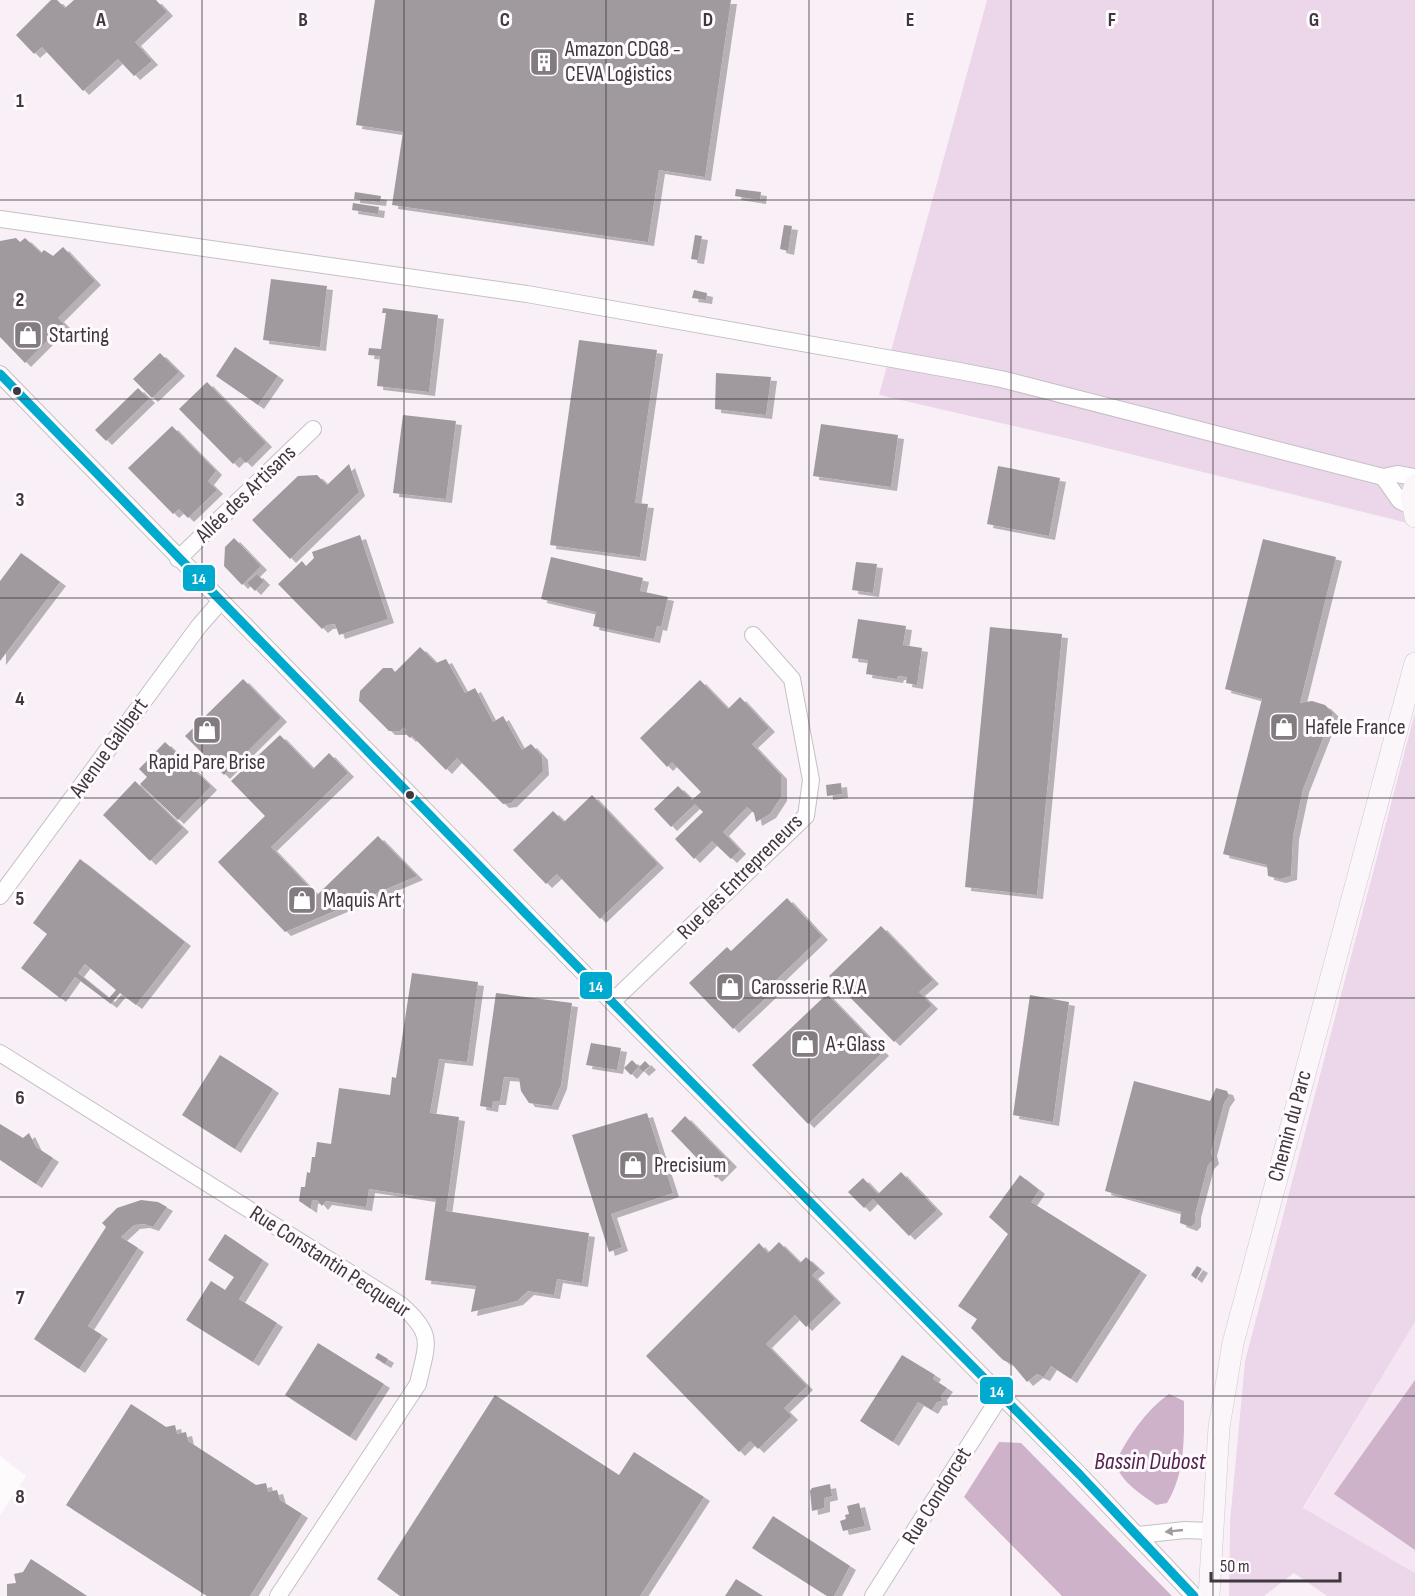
<svg xmlns="http://www.w3.org/2000/svg" width="1415" height="1596" viewBox="0 0 1415 1596" font-family="'Sofia Sans Condensed',sans-serif">
<defs>
<filter id="shadow"><feDropShadow dx="6" dy="4" stdDeviation="0" flood-color="#0004"/></filter>
</defs>
<rect width="100%" height="100%" fill="#fdfbfc"/>
<g fill="#f9f0f7">
<polygon points="0,0 987,0 880,395 1043,432 1415,525 1415,712 1245,1361 1230,1521 1229,1596 0,1596 0,1515 26,1476 0,1456"/>
<polygon points="1294,1573 1327,1596 1264,1596"/>
</g>
<polygon fill="#f5e4f2" points="1415,1322 1415,1573 1303,1509"/>
<g fill="#ecd6e9">
<polygon points="987,0 1415,0 1415,525 1074,440 879,395"/>
<polygon points="1415,712 1415,1322 1303,1508 1415,1573 1415,1596 1327,1596 1294,1573 1264,1596 1229,1596 1230,1521 1245,1361"/>
</g>
<g fill="#cdb2c9">
<polygon points="1415,1380 1415,1550 1334,1494"/>
<path d="M1169,1394L1184,1401C1184,1436 1186,1472 1167,1503L1156,1505C1140,1493 1122,1483 1115,1463C1128,1437 1145,1411 1169,1394Z"/>
<polygon points="999,1442 1021,1443 1172,1596 1062,1596 964,1497"/>
</g>
<g fill="#a0999e" fill-rule="evenodd" filter="url(#shadow)">
<polygon points="51,0 57,0 65,8 74,0 156,0 167,12 135,42 152,61 134,76 118,59 83,91 42,47 34,54 16,35"/>
<polygon points="375,0 731,0 705,177 659,170 648,242 392,205 403,132 356,125"/>
<polygon points="736,189 761,192 760,200 735,196"/>
<polygon points="355,192 381,196 380,202 354,199"/>
<polygon points="353,203 379,207 378,214 352,210"/>
<polygon points="784,225 792,226 788,251 780,249"/>
<polygon points="695,235 702,236 698,260 691,259"/>
<polygon points="16,238 20,242 25,238 41,253 44,250 53,256 63,247 95,281 58,318 64,324 25,363 0,337 0,241"/>
<polygon points="271,279 327,286 320,347 263,340"/>
<polygon points="694,290 707,293 706,300 692,298"/>
<polygon points="383,308 438,315 429,392 377,386 380,356 368,355 369,348 381,349 386,313 382,313"/>
<polygon points="579,340 657,350 635,503 648,504 640,557 550,545"/>
<polygon points="235,347 278,376 258,405 216,376"/>
<polygon points="160,353 179,372 152,398 133,379"/>
<polygon points="716,373 771,377 766,415 715,409"/>
<polygon points="207,382 266,443 246,463 240,457 233,464 179,409"/>
<polygon points="138,388 149,399 106,441 95,430"/>
<polygon points="403,415 456,421 446,499 393,493"/>
<polygon points="821,424 898,435 891,487 813,476"/>
<polygon points="172,426 216,471 208,481 217,490 188,518 179,509 173,514 128,468"/>
<polygon points="349,464 359,492 290,559 252,520 298,476 317,475 327,485"/>
<polygon points="998,466 1060,478 1049,536 987,524"/>
<polygon points="360,535 388,619 339,635 335,624 327,625 322,629 278,584 302,561 306,566 314,558 312,552"/>
<polygon points="234,538 261,566 242,585 224,566 225,547"/>
<polygon points="1263,539 1336,557 1300,703 1312,701 1325,705 1333,713 1303,789 1293,836 1291,876 1280,879 1268,876 1267,865 1223,854 1262,699 1225,689"/>
<polygon points="21,553 60,582 0,661 0,581"/>
<polygon points="551,557 643,578 640,591 668,597 661,627 657,626 654,639 593,626 596,612 541,599"/>
<polygon points="856,562 877,564 873,593 852,590"/>
<polygon points="257,574 264,581 255,591 247,583"/>
<polygon points="858,619 906,626 903,645 922,648 917,685 906,683 907,677 898,676 897,679 866,674 868,660 852,658"/>
<polygon points="990,627 1062,634 1037,895 965,887"/>
<polygon points="420,647 436,663 446,659 465,693 475,688 493,722 503,716 522,750 531,744 542,756 543,771 511,803 503,804 457,758 446,770 412,736 410,738 404,732 406,730 404,727 400,731 389,731 359,701 360,691 383,668 392,668 395,672"/>
<polygon points="243,679 281,718 224,775 185,736"/>
<polygon points="700,680 728,709 740,697 769,728 752,744 781,775 781,797 770,814 756,822 754,813 747,807 723,832 740,850 731,859 712,841 694,859 675,839 703,812 695,804 671,827 654,809 678,786 692,800 701,792 672,762 667,767 640,738"/>
<polygon points="280,735 313,769 329,753 348,773 271,847 317,895 378,836 417,876 285,932 218,862 265,816 231,781"/>
<polygon points="165,742 211,786 178,820 140,784 147,777 139,769"/>
<polygon points="135,781 183,828 150,861 103,815"/>
<polygon points="841,783 842,794 827,796 826,785"/>
<polygon points="592,795 658,864 600,919 557,874 546,884 513,850 553,811 564,822"/>
<path d="M80,859L185,942L136,1005L120,993L111,1004L75,977L60,998L21,968L47,934L33,923ZM85,964L116,990L109,998L78,973Z"/>
<polygon points="787,898 822,936 767,989 771,993 733,1029 689,983 727,947 731,951"/>
<polygon points="881,926 933,980 919,992 932,1005 894,1042 829,976"/>
<polygon points="412,973 478,982 467,1062 439,1059 430,1113 459,1117 446,1211 589,1233 582,1283 557,1279 554,1295 528,1291 517,1301 471,1312 476,1286 425,1280 436,1199 369,1189 366,1207 326,1201 322,1206 317,1200 312,1200 311,1209 299,1201 301,1187 305,1187 307,1172 310,1173 312,1157 315,1157 317,1142 331,1144 339,1088 390,1095 392,1077 396,1078"/>
<polygon points="496,993 572,1003 561,1085 552,1106 529,1103 521,1091 519,1078 504,1077 500,1101 493,1101 492,1108 480,1106"/>
<polygon points="827,994 883,1052 808,1124 752,1065"/>
<polygon points="1030,995 1069,1002 1053,1122 1013,1115"/>
<polygon points="591,1043 621,1048 617,1070 586,1065"/>
<polygon points="220,1055 273,1089 235,1149 182,1115"/>
<polygon points="632,1060 639,1067 645,1061 650,1066 643,1072 638,1067 631,1075 624,1068"/>
<polygon points="1134,1081 1210,1101 1216,1088 1227,1091 1229,1096 1224,1103 1211,1152 1213,1160 1208,1165 1195,1214 1195,1223 1191,1227 1180,1223 1181,1212 1105,1191"/>
<polygon points="647,1113 673,1193 611,1214 622,1247 609,1252 572,1135"/>
<polygon points="685,1116 731,1163 716,1178 671,1131"/>
<polygon points="0,1124 23,1138 29,1133 36,1147 53,1158 36,1184 0,1160"/>
<polygon points="901,1172 937,1210 909,1236 873,1199 864,1208 848,1192 863,1178 878,1194"/>
<polygon points="1020,1175 1039,1190 1031,1202 1141,1271 1071,1379 1051,1366 1044,1377 1037,1374 1027,1382 1012,1364 1003,1360 971,1328 977,1319 958,1306 1008,1234 989,1217"/>
<polygon points="141,1200 158,1202 167,1207 153,1227 144,1224 134,1225 121,1237 138,1248 88,1326 102,1335 79,1369 34,1339 106,1227 102,1223 117,1208"/>
<polygon points="225,1234 263,1260 239,1299 277,1323 253,1362 186,1320 211,1281 225,1290 234,1277 208,1260"/>
<polygon points="779,1242 800,1263 806,1257 819,1269 812,1275 835,1299 806,1327 795,1315 766,1344 807,1386 784,1408 792,1416 758,1449 750,1441 739,1452 646,1356 759,1243 768,1253"/>
<polygon points="1197,1266 1202,1269 1196,1279 1191,1275"/>
<polygon points="318,1343 384,1384 350,1437 285,1395"/>
<polygon points="378,1353 388,1359 385,1364 375,1358"/>
<polygon points="902,1355 935,1375 933,1379 947,1388 941,1396 942,1401 937,1402 932,1410 918,1402 893,1442 860,1421"/>
<polygon points="495,1395 619,1475 634,1452 704,1497 640,1596 400,1596 377,1579"/>
<polygon points="131,1404 166,1427 175,1425 177,1434 186,1432 188,1441 256,1485 266,1483 268,1492 277,1490 280,1500 302,1514 250,1596 207,1596 66,1505"/>
<polygon points="830,1484 832,1496 824,1498 824,1508 812,1511 810,1491 812,1488"/>
<polygon points="859,1503 865,1526 843,1531 840,1521 846,1519 845,1515 849,1514 847,1506"/>
<polygon points="773,1516 850,1566 834,1596 827,1596 752,1548"/>
<polygon points="31,1559 87,1596 7,1596 7,1584 16,1583 14,1574 23,1572"/>
<polygon points="736,1579 763,1596 725,1596"/>
</g>
<g fill="none" stroke-linecap="round" stroke-linejoin="round">
<g stroke="#c4c0c3" stroke-width="18">
<g id="minor">
<polyline points="0,219 527,294 954,370 1001,379 1383,477 1397,474 1415,477"/>
<polyline points="0,374 612,1002 1080,1475 1194,1596"/>
<polyline points="1383,477 1400,501 1411,506"/>
<polyline points="178,559 313,429"/>
<polyline points="0,896 199,626 220,602"/>
<polyline points="612,1002 806,816 811,780 792,679 753,635"/>
<path d="M0,1053L401,1305C435,1335 427,1343 418,1384L278,1596"/>
<polyline points="1138,1535 1185,1530 1211,1531"/>
<polyline points="873,1596 1001,1395"/>
</g>
</g>
<g stroke="#d0c8cf" stroke-width="22">
<g id="major">
<polyline points="1415,485 1411,496 1415,517"/>
<polyline points="1209,1596 1219,1427 1233,1343 1415,663"/>
</g>
</g>
<use href="#minor" stroke="#fffeff" stroke-width="16"/>
<use href="#major" stroke="#faf6f9" stroke-width="21"/>
<g stroke="#fefafd" stroke-width="14">
<polyline id="bus-1" points="0,374 612,1002 1080,1475 1194,1596"/>
</g>
<use href="#bus-1" stroke="#00a9ce" stroke-width="9"/>
</g>
<defs><path id="oneway-solid" d="M-6-.8H1V-3.2L6.5 0L1 3.2V.8H-6Z" transform="scale(1.5)"/></defs>
<use fill="#9f9b9e" href="#oneway-solid" transform="translate(1174 1531) rotate(174)"/>
<path fill="none" stroke="#3f383e" stroke-width="1.5" stroke-opacity="0.55" d="M202,0V1596M404,0V1596M606,0V1596M809,0V1596M1011,0V1596M1213,0V1596M0,200H1415M0,399H1415M0,598H1415M0,798H1415M0,998H1415M0,1197H1415M0,1396H1415"/>
<defs>
<g id="building-square" transform="scale(1.5)"><rect x="-9" y="-9" width="18" height="18" rx="4" fill="#827c80" stroke="#fefafd"/><path d="M-4-6H4V6H1V3H-1V6H-4ZM-2.5-4.3h1.7v1.8h-1.7ZM.8-4.3h1.7v1.8H.8ZM-2.5-1h1.7V.8h-1.7ZM.8-1h1.7V.8H.8Z" fill="#fff"/></g>
<g id="shop-square" transform="scale(1.5)"><rect x="-9" y="-9" width="18" height="18" rx="4" fill="#827c80" stroke="#fefafd"/><path d="M-5-2.5h2.3a2.7 3.5 0 0 1 5.4 0H5L5.5 6h-11ZM-1.5-2.5h3a1.5 2.3 0 0 0-3 0Z" fill="#fff"/></g>
</defs>
<g fill-rule="evenodd">
<use href="#building-square" x="544" y="62"/>
<use href="#shop-square" x="28" y="335"/>
<use href="#shop-square" x="1284" y="727"/>
<use href="#shop-square" x="207" y="730"/>
<use href="#shop-square" x="302" y="900"/>
<use href="#shop-square" x="730" y="987"/>
<use href="#shop-square" x="805" y="1044"/>
<use href="#shop-square" x="633" y="1165"/>
</g>
<g fill="#3f383e" stroke="#fefafd" stroke-width="2">
<circle cx="17" cy="391" r="5"/>
<circle cx="410" cy="795" r="5"/>
</g>
<g text-anchor="middle" dominant-baseline="central" stroke-width="6" stroke-linejoin="round" paint-order="stroke">
<g font-size="22" fill="#3f383e" stroke="#fefafd" text-anchor="start">
<text x="565" y="49">Amazon CDG8 -<tspan x="565" dy="25">CEVA Logistics</tspan></text>
<text x="49" y="335">Starting</text>
<text x="1305" y="727">Hafele France</text>
<text x="207" y="762" text-anchor="middle">Rapid Pare Brise</text>
<text x="323" y="900">Maquis Art</text>
<text x="751" y="987">Carosserie R.V.A</text>
<text x="826" y="1044">A+Glass</text>
<text x="654" y="1165">Precisium</text>
</g>
<g font-size="22" fill="#3f383e" stroke="#fefafd">
<text transform="translate(246 494) rotate(-44)">Allée des Artisans</text>
<text transform="translate(109 748) rotate(-54)">Avenue Galibert</text>
<text transform="translate(740 877) rotate(-45)">Rue des Entrepreneurs</text>
<text transform="translate(1290 1126) rotate(-75)">Chemin du Parc</text>
<text transform="translate(330 1262) rotate(33)">Rue Constantin Pecqueur</text>
<text transform="translate(937 1496) rotate(-58)">Rue Condorcet</text>
</g>
<g font-size="24" font-style="italic" fill="#52234e" stroke="#fefafd">
<text x="1150" y="1461">Bassin Dubost</text>
</g>
</g>
<g font-size="20" text-anchor="middle" font-weight="bold" fill="#3f383e" stroke="#fefafd" stroke-width="6" stroke-linejoin="round" paint-order="stroke">
<text x="101" y="26">A</text>
<text x="303" y="26">B</text>
<text x="505" y="26">C</text>
<text x="708" y="26">D</text>
<text x="910" y="26">E</text>
<text x="1112" y="26">F</text>
<text x="1314" y="26">G</text>
<text x="20" y="107">1</text>
<text x="20" y="306">2</text>
<text x="20" y="506">3</text>
<text x="20" y="705">4</text>
<text x="20" y="905">5</text>
<text x="20" y="1104">6</text>
<text x="20" y="1304">7</text>
<text x="20" y="1503">8</text>
</g>
<g stroke="#fefafd" stroke-width="2">
<rect x="182" y="564" width="34" height="28" rx="6" fill="#00a9ce"/>
<rect x="579" y="971" width="34" height="29" rx="6" fill="#00a9ce"/>
<rect x="979" y="1376" width="35" height="29" rx="6" fill="#00a9ce"/>
</g>
<g font-size="16" text-anchor="middle" font-weight="bold" fill="#fff">
<text x="199" y="584">14</text>
<text x="596" y="992">14</text>
<text x="997" y="1397">14</text>
</g>
<path d="M1211 1572v9h129v-9" fill="none" stroke="#3f383e" stroke-width="3"/>
<text x="1220" y="1572" font-size="18" fill="#3f383e" stroke="#fefafd" stroke-width="4.5" paint-order="stroke">50 m</text>
</svg>
